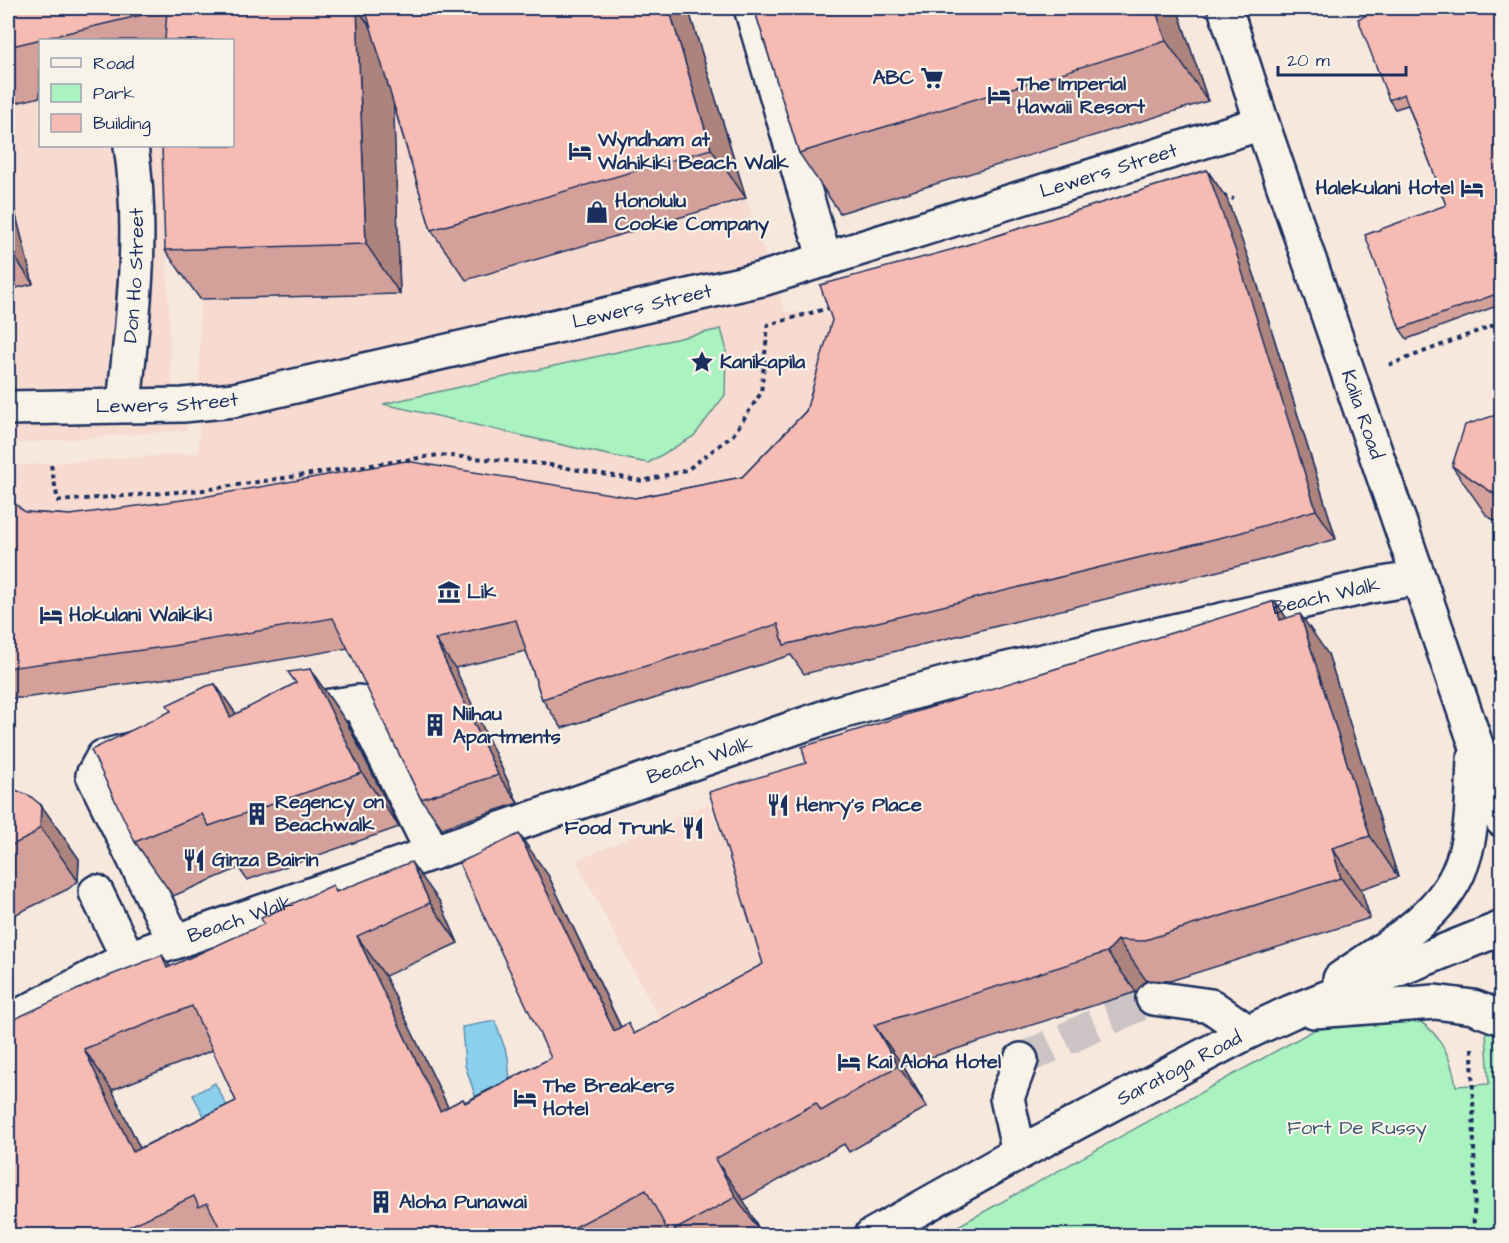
<svg xmlns="http://www.w3.org/2000/svg" width="1509" height="1243" viewBox="0 0 1509 1243" font-family="'Architects Daughter',sans-serif">
<rect width="100%" height="100%" fill="#f7e8dd"/>
<filter id="ink" filterUnits="userSpaceOnUse"><feTurbulence type="fractalNoise" baseFrequency=".0167" numOctaves="2"/><feDisplacementMap in="SourceGraphic" scale="12" xChannelSelector="R" yChannelSelector="G"/><feConvolveMatrix kernelMatrix="1 2 1 2 8 2 1 2 1" color-interpolation-filters="sRGB"/></filter>
<g filter="url(#ink)">
<g fill="#f7dad0">
<polygon points="8,8 689,8 746,198 785,312 840,314 1227,199 1256,280 1336,539 1259,561 804,674 798,653 562,728 536,649 472,663 454,630 192,675 8,697 8,466 199,453 200,299 195,162 232,146 232,40 40,40 40,146 163,146 171,379 187,430 8,444"/>
<polygon points="708,804 771,959 659,1018 576,861"/>
</g>
<g fill="#aaf2bf" stroke="#62908e" stroke-width="1.5">
<path d="M721,329L726,347L725,395L694,436L648,463C559,446 472,423 383,404Z"/>
<path d="M1501,989V1235L940,1236L1334,1019C1350,1018 1395,1012 1408,1016C1438,1026 1452,1058 1456,1086L1489,1084L1484,999Z"/>
</g>
<g fill="#8acfeb" stroke="#5e8fb3" stroke-width="1.5">
<polygon points="495,1021 508,1057 511,1096 478,1104 465,1065 462,1027"/>
<polygon points="215,1083 242,1135 220,1146 193,1095"/>
</g>
<g fill="none" stroke-linecap="round" stroke-linejoin="round">
<polyline stroke="#cbc3c4" stroke-width="33" stroke-dasharray="33 16" stroke-linecap="butt" points="1021,1060 1153,998"/>
<g stroke="#1b2f5e" stroke-width="38">
<g id="minor">
<polyline points="751,8 825,260"/>
<path id="s1" d="M1225,8L1262,123L1502,820"/>
<path id="s2" d="M124,404C133,318 144,232 131,146"/>
<path id="s3" d="M8,408L183,405L234,400L762,279L1262,123"/>
<polyline points="290,712 358,702 433,853"/>
<polyline points="137,748 103,757 93,775 175,942"/>
<polyline points="96,892 128,958"/>
<path d="M1340,979C1381,950 1437,920 1458,873C1474,838 1472,797 1474,760"/>
<polyline points="1153,998 1211,1006 1248,1032"/>
<polyline points="1314,1011 1435,1002 1473,1007 1502,1018"/>
<path id="s4" d="M8,1022L128,958L837,713L955,681L1371,586L1418,578"/>
<polyline points="1019,1153 1007,1098 1021,1060"/>
<path id="s5" d="M871,1236L1019,1153L1248,1032L1291,1012L1502,928"/>
</g>
</g>
<g stroke="#1b2f5e" stroke-width="4" stroke-dasharray="4.5 4.5" stroke-linecap="butt">
<polyline points="1223,196 1234,199"/>
<polyline points="1389,365 1502,322"/>
<polyline points="51,465 58,501 203,490 439,455 544,464 643,481 687,470 733,435 761,393 768,325 832,307"/>
<polyline points="1472,1048 1475,1195 1473,1236"/>
</g>
<use href="#minor" stroke="#f7f3e8" stroke-width="33"/>
</g>
<g fill="#d4a19a" stroke="#1b2f5e" stroke-width="1.5" fill-rule="evenodd">
<polygon points="8,8 688,8 746,198 466,280 431,230 393,103 400,294 200,299 165,250 232,40 40,40 40,97 8,105"/>
<polygon points="754,8 1177,8 1208,101 840,213 799,153"/>
<polygon points="1502,8 1502,304 1407,339 1400,329 1446,205 1408,105 1395,109 1389,100 1365,16"/>
<polygon points="1207,170 1227,199 1256,280 1336,539 1259,561 804,674 791,655 562,728 542,699 526,651 455,668 518,803 442,828 421,799 348,648 192,675 23,698 8,698 8,498 25,512 70,515 635,498 742,477 806,411 954,249"/>
<polygon points="8,183 33,284 8,290"/>
<polygon points="1502,413 1502,525 1487,516 1452,466"/>
<path d="M1275,601L1286,618L1328,654L1398,877L1361,889L1370,918L1170,981L1146,980L1136,992L903,1066L927,1107L849,1152L844,1144L743,1200L763,1236H671L669,1233L665,1236H8V1022L162,955L170,967L337,891L440,902L458,943L385,976L448,1107L463,1099L465,1102L551,1058L548,875L621,1027L635,1034L763,964L806,763ZM213,1050L236,1101L140,1148L112,1090Z"/>
<polygon points="310,669 347,723 399,827 247,880 239,868 173,896 135,842 171,711 215,684 236,714 296,683"/>
<polygon points="8,778 13,789 41,805 79,859 78,881 68,889 8,918"/>
</g>
<g fill="#ac837d" stroke="#1b2f5e" stroke-width="1.5">
<polygon points="357,8 392,57 400,294 366,244"/>
<polygon points="669,8 688,8 746,198 711,149"/>
<polygon points="1155,8 1177,8 1208,101 1166,41"/>
<polygon points="1207,170 1227,199 1256,280 1336,539 1316,510"/>
<polygon points="8,183 33,284 8,247"/>
<polygon points="1275,601 1303,642 1280,620"/>
<polygon points="1300,614 1328,654 1398,877 1370,836"/>
<polygon points="435,639 455,668 518,803 498,775"/>
<polygon points="310,669 347,723 399,827 362,773"/>
<polygon points="215,684 253,738 230,717"/>
<polygon points="8,778 34,833 8,797"/>
<polygon points="41,805 79,859 78,881 40,827"/>
<polygon points="519,834 548,875 642,1072 614,1031"/>
<polygon points="1332,848 1361,889 1370,918 1341,878"/>
<polygon points="411,862 440,902 458,943 430,903"/>
<polygon points="357,936 385,976 469,1151 440,1111"/>
<polygon points="1118,940 1146,980 1136,992 1107,952"/>
<polygon points="162,955 190,995 167,968"/>
<polygon points="874,1025 903,1066 927,1107 898,1066"/>
<polygon points="84,1049 112,1090 161,1192 133,1152"/>
<polygon points="715,1159 743,1200 763,1236 736,1197"/>
</g>
<g fill="#f6bbb3" stroke="#1b2f5e" stroke-width="1.5" fill-rule="evenodd">
<polygon points="8,8 357,8 366,244 165,250 162,146 232,146 232,40 165,40 167,9 8,47"/>
<polygon points="365,8 669,8 711,149 431,230"/>
<polygon points="754,8 1155,8 1166,41 799,153"/>
<polygon points="1362,8 1502,8 1502,292 1400,329 1365,235 1446,205 1404,94 1389,100 1358,19 1365,16"/>
<polygon points="1207,170 1236,252 1316,510 1239,533 784,645 778,624 542,699 516,620 435,639 498,775 421,799 333,618 172,646 8,668 8,498 25,512 70,515 197,498 406,461 635,498 742,477 806,411 832,320 820,285 954,249"/>
<polygon points="1502,413 1502,499 1452,466 1465,425"/>
<path d="M1275,601L1280,620L1300,614L1370,836L1332,848L1341,878L1142,941L1118,940L1107,952L874,1025L898,1066L821,1111L816,1103L715,1159L736,1197L669,1233L646,1190L558,1236H224L207,1203L199,1207L194,1196L109,1236H8V1022L96,981L162,955L167,968L264,924L261,918L333,885L336,892L411,862L430,903L357,936L440,1111L463,1099L465,1103L551,1058L459,863L519,834L614,1031L628,1023L634,1034L763,964L709,792L806,763L802,747ZM192,1006L236,1101L133,1152L84,1049Z"/>
<polygon points="310,669 362,773 209,826 202,814 135,842 91,750 171,711 167,705 207,686 215,684 230,717 296,683 288,672"/>
<polygon points="8,787 30,796 41,805 40,827 31,836 8,847"/>
</g>
</g>
<defs>
<g id="supermarket-bare" transform="scale(1.8)"><path d="M-6-5.5h2.5l.6 2H6L4.5 2H-2.5L-4.4-4H-6ZM-1.5 3.2a1.3 1.3 0 1 0 .1 0ZM3 3.2a1.3 1.3 0 1 0 .1 0Z" fill="#1b2f5e" stroke="#f7f3e8" stroke-width="2.5" paint-order="stroke"/></g>
<g id="hotel-bare" transform="scale(1.8)"><path d="M-6-4.5h1.5V1H6V5H4.5V3h-9V5H-6ZM-4 0a1.8 1.8 0 1 1 3.6 0ZM.5 0V-2.5h3Q6-2.5 6 0Z" fill="#1b2f5e" stroke="#f7f3e8" stroke-width="2.5" paint-order="stroke"/></g>
<g id="shop-bare" transform="scale(1.8)"><path d="M-5-2.5h2.3a2.7 3.5 0 0 1 5.4 0H5L5.5 6h-11ZM-1.5-2.5h3a1.5 2.3 0 0 0-3 0Z" fill="#1b2f5e" stroke="#f7f3e8" stroke-width="2.5" paint-order="stroke"/></g>
<g id="sight-bare" transform="scale(1.8)"><path d="M0-6L1.8-2.2L6-1.7L2.9 1.2L3.7 5.4L0 3.3L-3.7 5.4L-2.9 1.2L-6-1.7L-1.8-2.2Z" fill="#1b2f5e" stroke="#f7f3e8" stroke-width="2.5" paint-order="stroke"/></g>
<g id="museum-bare" transform="scale(1.8)"><path d="M0-6L6-3V-2H-6V-3ZM-5-1h2V3h-2ZM-1-1h2V3h-2ZM3-1h2V3H3ZM-6 4H6V6H-6Z" fill="#1b2f5e" stroke="#f7f3e8" stroke-width="2.5" paint-order="stroke"/></g>
<g id="building-bare" transform="scale(1.8)"><path d="M-4-6H4V6H1V3H-1V6H-4ZM-2.5-4.3h1.7v1.8h-1.7ZM.8-4.3h1.7v1.8H.8ZM-2.5-1h1.7V.8h-1.7ZM.8-1h1.7V.8H.8Z" fill="#1b2f5e" stroke="#f7f3e8" stroke-width="2.5" paint-order="stroke"/></g>
<g id="restaurant-bare" transform="scale(1.8)"><path d="M-5-6h1v4h1v-4h1v4h1v-4h1v5L-1.5 .5V6h-2V.5L-5-1ZM5-6V6H3V1.5H1.5Q1.5-4 5-6Z" fill="#1b2f5e" stroke="#f7f3e8" stroke-width="2.5" paint-order="stroke"/></g>
</defs>
<g fill-rule="evenodd">
<use href="#supermarket-bare" x="932" y="78"/>
<use href="#hotel-bare" x="999" y="95"/>
<use href="#hotel-bare" x="580" y="151"/>
<use href="#hotel-bare" x="1472" y="188"/>
<use href="#shop-bare" x="597" y="212"/>
<use href="#sight-bare" x="702" y="362"/>
<use href="#museum-bare" x="449" y="592"/>
<use href="#hotel-bare" x="51" y="615"/>
<use href="#building-bare" x="435" y="725"/>
<use href="#restaurant-bare" x="778" y="805"/>
<use href="#building-bare" x="257" y="814"/>
<use href="#restaurant-bare" x="693" y="828"/>
<use href="#restaurant-bare" x="194" y="860"/>
<use href="#hotel-bare" x="849" y="1062"/>
<use href="#hotel-bare" x="525" y="1098"/>
<use href="#building-bare" x="381" y="1202"/>
</g>
<g text-anchor="middle" dominant-baseline="central" stroke-width="4.5" stroke-linejoin="round" paint-order="stroke">
<g font-size="20" font-weight="bold" fill="#1b2f5e" stroke="#f7f3e8" text-anchor="start">
<text x="914" y="78" text-anchor="end">ABC</text>
<text x="1017" y="84">The Imperial<tspan x="1017" dy="23">Hawaii Resort</tspan></text>
<text x="598" y="140">Wyndham at<tspan x="598" dy="23">Wahikiki Beach Walk</tspan></text>
<text x="1454" y="188" text-anchor="end">Halekulani Hotel</text>
<text x="615" y="201">Honolulu<tspan x="615" dy="23">Cookie Company</tspan></text>
<text x="720" y="362">Kanikapila</text>
<text x="467" y="592">Lik</text>
<text x="69" y="615">Hokulani Waikiki</text>
<text x="453" y="714">Niihau<tspan x="453" dy="23">Apartments</tspan></text>
<text x="275" y="802">Regency on<tspan x="275" dy="23">Beachwalk</tspan></text>
<text x="796" y="805">Henry's Place</text>
<text x="675" y="828" text-anchor="end">Food Trunk</text>
<text x="212" y="860">Ginza Bairin</text>
<text x="867" y="1062">Kai Aloha Hotel</text>
<text x="543" y="1086">The Breakers<tspan x="543" dy="23">Hotel</tspan></text>
<text x="399" y="1202">Aloha Punawai</text>
</g>
<g font-size="20" fill="#1b2f5e" stroke="#f7f3e8">
<text stroke="none"><textPath href="#s3" startOffset="1131">Lewers Street</textPath></text>
<text stroke="none"><textPath href="#s2" startOffset="129">Don Ho Street</textPath></text>
<text stroke="none"><textPath href="#s3" startOffset="645">Lewers Street</textPath></text>
<text stroke="none"><textPath href="#s3" startOffset="159">Lewers Street</textPath></text>
<text stroke="none"><textPath href="#s1" startOffset="429">Kalia Road</textPath></text>
<text stroke="none"><textPath href="#s4" startOffset="1389">Beach Walk</textPath></text>
<text stroke="none"><textPath href="#s4" startOffset="741">Beach Walk</textPath></text>
<text stroke="none"><textPath href="#s4" startOffset="255">Beach Walk</textPath></text>
<text stroke="none"><textPath href="#s5" startOffset="351">Saratoga Road</textPath></text>
</g>
<g font-size="20" fill="#385671" stroke="#f7f3e8">
<text x="1357" y="1128">Fort De Russy</text>
</g>
</g>
<rect width="1509" height="1243" fill="none" stroke="#f7f3e8" stroke-width="30"/>
<rect x="15" y="15" width="1479" height="1213" fill="none" stroke="#1b2f5e" stroke-width="2" filter="url(#ink)"/>
<rect x="39" y="39" width="195" height="108" fill="#f7f3e8" stroke="#9fa5b1" stroke-width="1.5"/>
<rect x="51" y="58" width="30" height="9" fill="#f7f3e8" stroke="#9fa5b1" stroke-width="1.5"/>
<text x="93" y="69" font-size="18" fill="#1b2f5e">Road</text>
<rect x="51" y="84" width="30" height="18" fill="#aaf2bf" stroke="#9fa5b1" stroke-width="1.5"/>
<text x="93" y="99" font-size="18" fill="#1b2f5e">Park</text>
<rect x="51" y="114" width="30" height="18" fill="#f6bbb3" stroke="#9fa5b1" stroke-width="1.5"/>
<text x="93" y="129" font-size="18" fill="#1b2f5e">Building</text>
<path d="M1278 66v9h128v-9" fill="none" stroke="#1b2f5e" stroke-width="3"/>
<text x="1287" y="66" font-size="18" fill="#1b2f5e" stroke="#f7f3e8" stroke-width="4.5" paint-order="stroke">20 m</text>
</svg>
